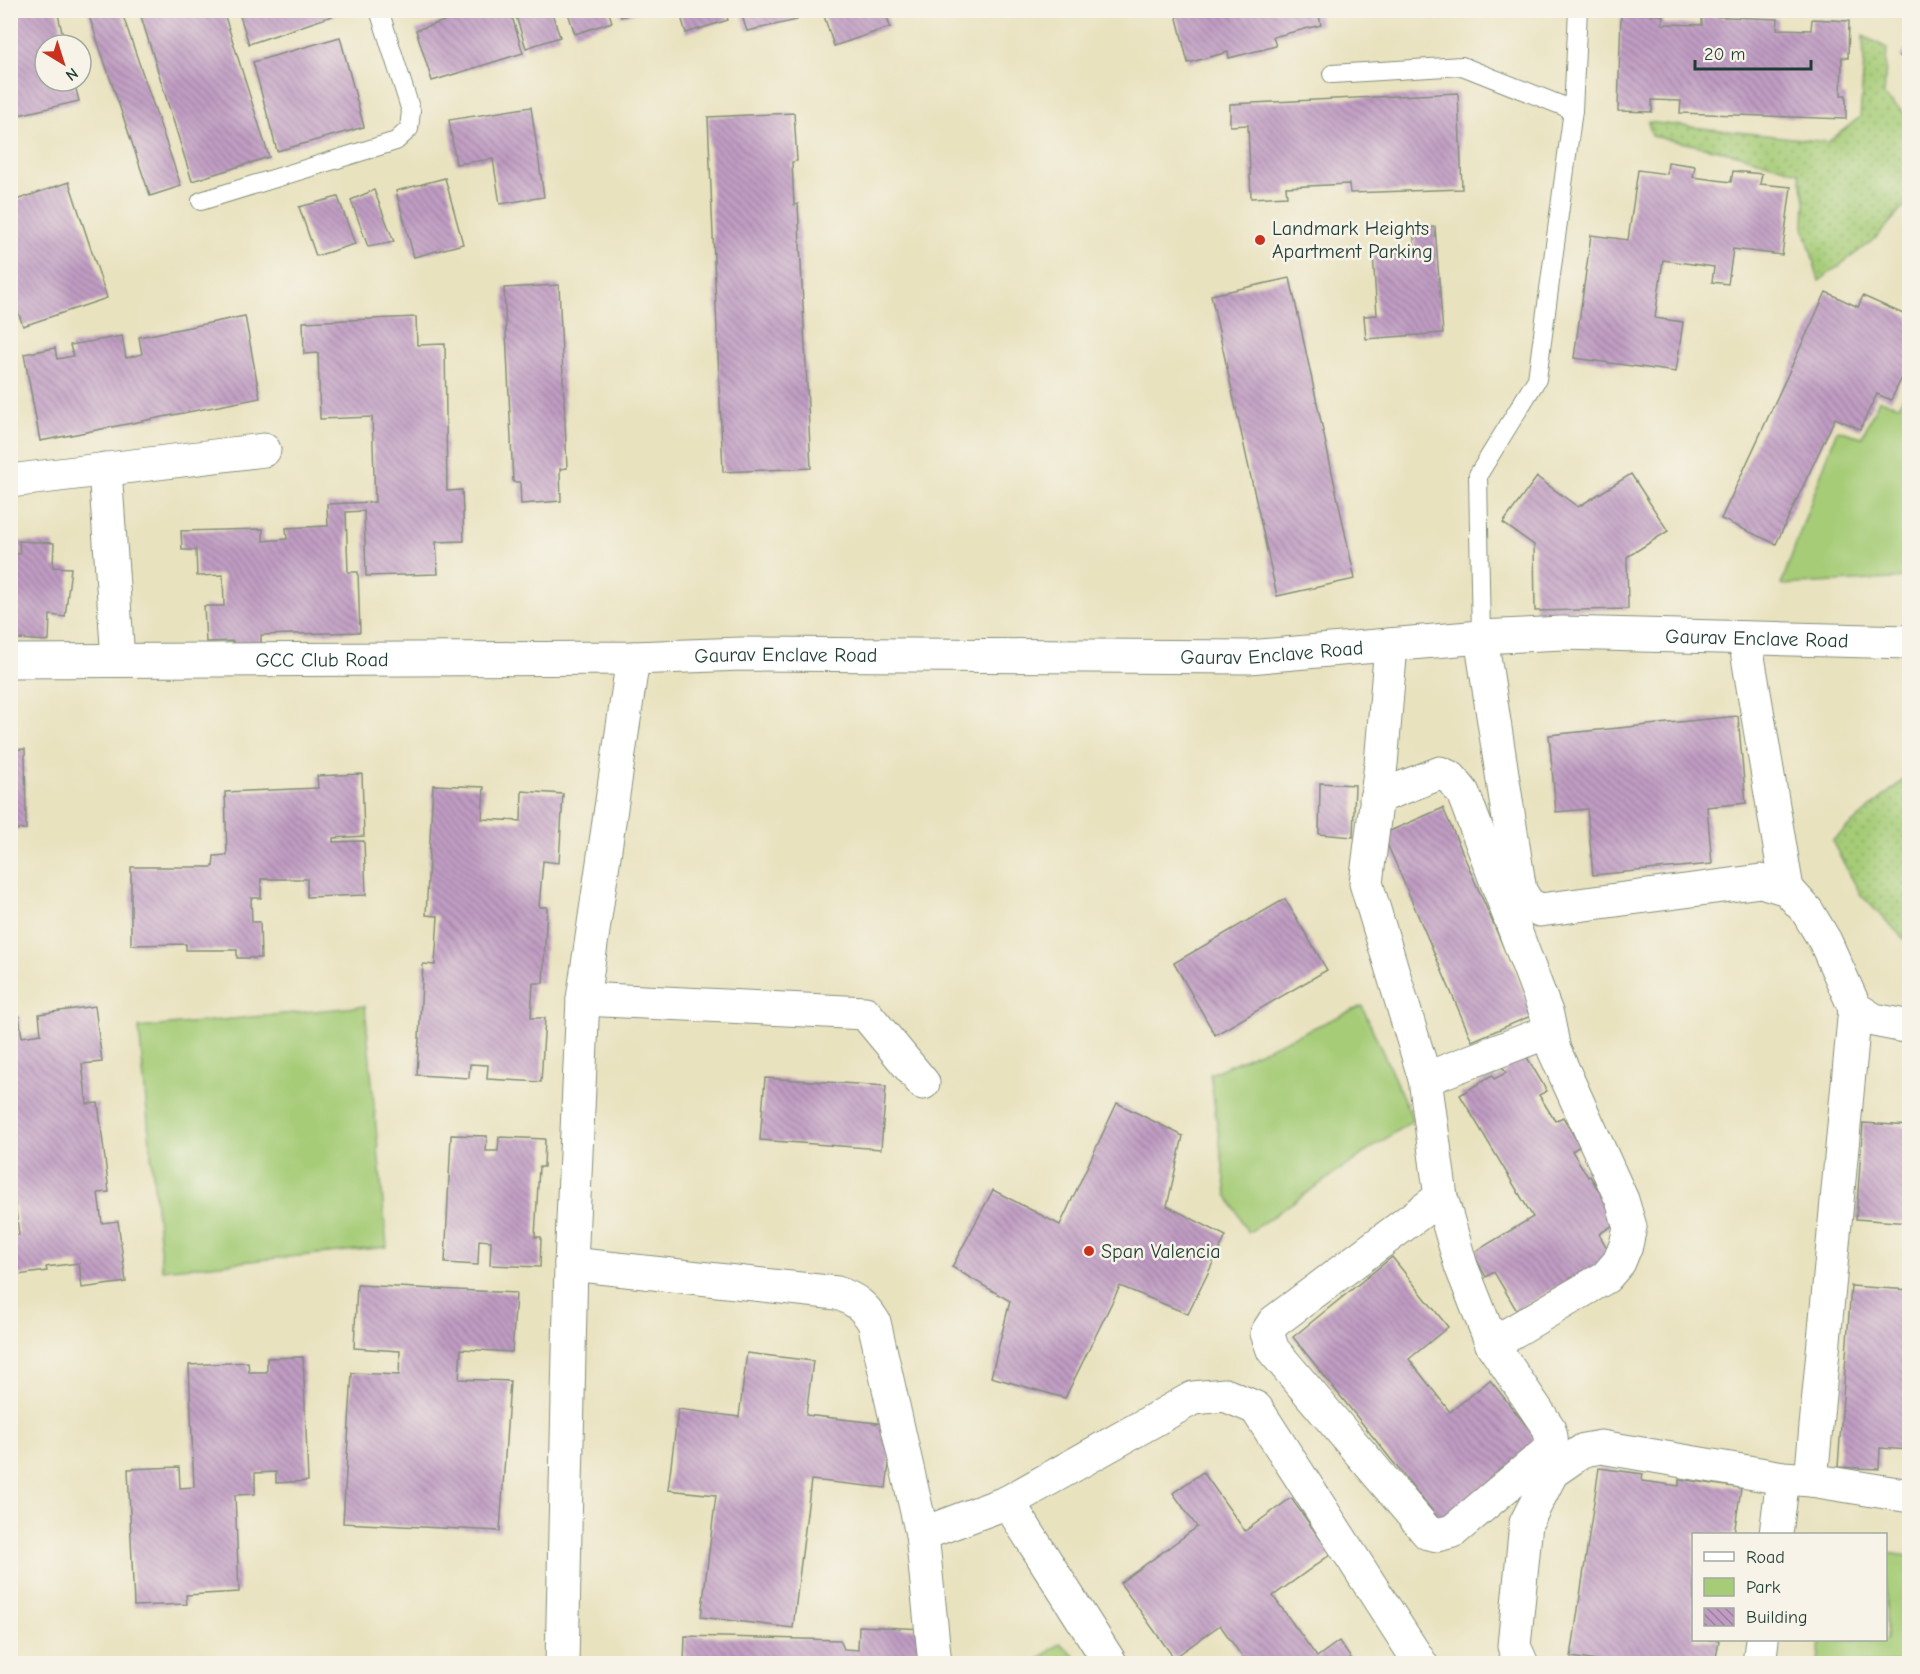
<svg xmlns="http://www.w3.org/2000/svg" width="1920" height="1674" viewBox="0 0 1920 1674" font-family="'Comic Neue',sans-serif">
<defs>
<pattern id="garden-dots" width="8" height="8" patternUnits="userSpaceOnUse" patternTransform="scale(1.5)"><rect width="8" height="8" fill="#a6cc77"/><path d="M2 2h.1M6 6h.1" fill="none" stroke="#87a762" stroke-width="1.8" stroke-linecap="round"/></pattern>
<pattern id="building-back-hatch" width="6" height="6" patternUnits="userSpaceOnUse" patternTransform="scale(1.5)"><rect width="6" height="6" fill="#c09cc3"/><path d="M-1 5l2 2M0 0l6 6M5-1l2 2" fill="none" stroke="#9b809f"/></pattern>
</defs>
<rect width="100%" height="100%" fill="#f7f3e8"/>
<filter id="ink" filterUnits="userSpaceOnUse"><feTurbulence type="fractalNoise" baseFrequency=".0167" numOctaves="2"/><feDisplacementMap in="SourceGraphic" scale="12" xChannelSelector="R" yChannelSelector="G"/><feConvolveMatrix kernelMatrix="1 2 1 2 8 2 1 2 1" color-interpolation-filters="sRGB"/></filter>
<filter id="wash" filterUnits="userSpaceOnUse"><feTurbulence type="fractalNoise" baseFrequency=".008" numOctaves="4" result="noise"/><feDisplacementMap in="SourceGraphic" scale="24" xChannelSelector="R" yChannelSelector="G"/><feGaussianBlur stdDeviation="1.35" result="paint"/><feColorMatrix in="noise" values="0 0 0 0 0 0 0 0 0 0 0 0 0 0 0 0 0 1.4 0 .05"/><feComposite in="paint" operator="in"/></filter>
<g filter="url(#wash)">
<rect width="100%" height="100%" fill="#e9e2bf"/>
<g fill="#a6cc77" stroke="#628456" stroke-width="1.5">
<polygon points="1909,386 1909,578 1781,585 1837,430 1862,437 1879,400 1899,405"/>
<polygon points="365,1006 387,1247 162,1270 139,1028"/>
<polygon points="1362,1006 1413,1120 1248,1233 1227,1194 1210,1074"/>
<polygon points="1886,1553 1909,1556 1909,1663 1818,1663 1820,1640 1886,1640"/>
<polygon points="1060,1643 1082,1663 1033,1663 1034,1663"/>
</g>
<g fill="url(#garden-dots)" stroke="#628456" stroke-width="1.5">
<polygon points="1863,36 1887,48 1884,96 1909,117 1909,204 1901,210 1876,238 1819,281 1804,227 1805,200 1799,172 1737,154 1652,136 1648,122 1828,142 1860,117 1864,61"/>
<polygon points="1909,775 1909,944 1861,895 1832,841"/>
</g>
<g id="blocks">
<g fill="url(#building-back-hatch)">
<polygon points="10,10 57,10 65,45 45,45 45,81 74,81 79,101 10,117"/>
<polygon points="87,10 121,10 181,186 150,196"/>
<polygon points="139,10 223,10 269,157 192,181"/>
<polygon points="238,10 347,10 347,11 249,44"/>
<polygon points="479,10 510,10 523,53 432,81 416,30"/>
<polygon points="514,10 551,10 560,37 526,48"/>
<polygon points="567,10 608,10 612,22 575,34"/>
<polygon points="619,10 641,10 641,11 621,17"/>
<polygon points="679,10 725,10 728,20 686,33"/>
<polygon points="740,10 794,10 797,20 747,31"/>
<polygon points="822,10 885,10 890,27 834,46"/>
<polygon points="1175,10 1318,10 1321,25 1273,37 1276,46 1229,58 1228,52 1188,63"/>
<polygon points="1621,13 1663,15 1662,24 1702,25 1702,16 1778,19 1777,29 1811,30 1812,19 1849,21 1848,58 1842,57 1841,95 1846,95 1846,119 1680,113 1681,101 1652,100 1652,112 1618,111"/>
<polygon points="340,37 364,127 277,151 253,62"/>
<polygon points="1910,46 1910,64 1900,56"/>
<polygon points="1458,93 1462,189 1350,193 1349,184 1286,187 1287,196 1251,198 1248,125 1230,126 1230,104"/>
<polygon points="531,107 544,197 500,204 493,159 456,164 449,120"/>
<polygon points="794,113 797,161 792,162 794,205 798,204 811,468 723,472 708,117"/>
<polygon points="1668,162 1695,166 1693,177 1731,182 1733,171 1762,174 1760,184 1791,187 1782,255 1733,249 1728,284 1712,282 1714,267 1663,260 1655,318 1683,322 1676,372 1574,358 1591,235 1628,240 1638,170 1667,174"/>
<polygon points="445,178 463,244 414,257 396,191"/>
<polygon points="69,182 107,298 23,326 10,289 10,202"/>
<polygon points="374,190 394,242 368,247 351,200"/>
<polygon points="338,197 355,244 316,256 299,207"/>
<polygon points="1435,227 1443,333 1366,339 1364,316 1377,315 1373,254 1415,251 1413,229"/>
<polygon points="1290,278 1355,579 1277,596 1211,295"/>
<polygon points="559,285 567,468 560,469 561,501 521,504 520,482 513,482 504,288"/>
<polygon points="1826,292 1858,307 1863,296 1910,317 1910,361 1891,400 1877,394 1860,429 1835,418 1776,544 1721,519"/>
<polygon points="245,316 260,398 40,441 24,354 55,348 57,359 73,356 70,345 122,336 126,358 142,354 139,337"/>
<polygon points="416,317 417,345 445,344 447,491 462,490 464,541 436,542 438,574 366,576 364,511 346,512 348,572 358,572 360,632 261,635 261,647 233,648 233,641 206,642 204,606 224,606 223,575 197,576 196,550 182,550 181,531 263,529 263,541 287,539 286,528 328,526 327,504 375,502 372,417 320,419 318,353 304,354 303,322"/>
<polygon points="1631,474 1668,531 1627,557 1628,609 1535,611 1534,545 1503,523 1537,477 1578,507"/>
<polygon points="19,541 54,543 53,567 71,568 65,617 50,615 49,641 18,639 10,636 10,554 20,554"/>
<polygon points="1738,716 1746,803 1707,807 1712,864 1593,875 1587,809 1556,812 1549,735"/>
<polygon points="25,749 26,829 10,830 10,750"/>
<polygon points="362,774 364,836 333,838 333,842 364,841 366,895 307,897 307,879 261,879 261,898 251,898 252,922 260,922 261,958 237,958 237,950 186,950 186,944 131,945 131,867 213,867 214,856 227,855 225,792 318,788 317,776"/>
<polygon points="1320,783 1355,785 1353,837 1319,834"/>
<polygon points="433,785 484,787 482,819 521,821 522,791 563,794 559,863 543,861 539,907 547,907 543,983 533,983 531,1018 545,1018 541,1082 487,1079 488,1065 470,1064 469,1078 417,1075 423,964 435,965 438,916 426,915"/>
<polygon points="1443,808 1533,1015 1472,1041 1383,834"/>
<polygon points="1285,899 1327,970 1215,1035 1174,963"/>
<polygon points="95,1006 102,1062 82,1064 87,1104 98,1103 109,1192 98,1193 102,1223 118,1221 126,1282 82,1288 79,1263 46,1267 47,1271 10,1276 10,1237 19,1235 15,1203 10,1204 10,1017 19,1016 22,1037 41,1034 39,1014"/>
<polygon points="1522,1049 1547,1091 1539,1095 1555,1121 1563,1117 1580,1146 1572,1151 1588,1177 1590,1176 1618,1222 1599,1234 1612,1257 1560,1289 1558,1286 1517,1311 1494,1272 1486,1277 1473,1253 1533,1217 1460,1095 1492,1075 1494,1079 1506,1073 1499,1062"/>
<polygon points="765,1078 886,1086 881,1149 760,1140"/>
<polygon points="1117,1103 1183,1136 1167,1206 1226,1236 1188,1314 1120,1286 1065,1398 991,1377 1010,1301 952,1267 993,1190 1060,1225"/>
<polygon points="1863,1123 1910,1126 1910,1223 1856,1219"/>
<polygon points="451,1135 487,1136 486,1151 498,1151 499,1137 545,1139 544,1167 539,1167 535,1237 541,1237 540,1267 490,1265 491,1241 479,1240 478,1265 445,1263"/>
<polygon points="1392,1257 1448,1327 1409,1359 1450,1412 1490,1380 1545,1449 1446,1528 1293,1337"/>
<polygon points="357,1285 516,1293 512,1352 461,1349 459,1379 510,1381 500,1531 343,1523 352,1373 399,1375 400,1351 354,1348"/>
<polygon points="1851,1286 1910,1290 1910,1450 1880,1448 1879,1469 1838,1467"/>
<polygon points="747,1353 813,1361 806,1415 894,1425 886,1488 811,1480 793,1628 701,1617 716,1495 668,1490 678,1409 739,1417"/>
<polygon points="303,1357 308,1481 276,1483 276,1472 255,1473 255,1494 235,1495 239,1592 186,1595 187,1604 134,1606 128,1469 179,1467 180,1488 194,1487 189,1365 248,1362 249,1372 267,1372 267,1358"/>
<polygon points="1599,1468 1643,1474 1642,1481 1679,1486 1679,1479 1741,1488 1734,1534 1694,1534 1694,1640 1719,1640 1715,1664 1615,1664 1571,1657"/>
<polygon points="1203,1472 1245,1531 1291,1498 1331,1554 1273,1596 1317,1657 1339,1641 1355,1664 1247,1664 1220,1625 1174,1658 1120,1583 1197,1527 1173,1493"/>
<polygon points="859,1626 925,1629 924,1664 684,1664 685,1636 840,1640 844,1649 858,1650"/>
</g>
</g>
</g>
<g filter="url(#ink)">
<use href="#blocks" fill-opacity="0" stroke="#84907a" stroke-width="1.5"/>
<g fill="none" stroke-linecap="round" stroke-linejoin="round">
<g stroke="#84907a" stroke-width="20">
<g id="service">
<polyline points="1332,74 1462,66 1573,110"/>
<polyline points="201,201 396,141 409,129 411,111 379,10"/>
<polyline points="1481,637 1478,475 1537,379 1573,110 1578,10"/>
</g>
</g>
<g stroke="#84907a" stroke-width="35">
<g id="minor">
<polyline points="105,469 118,660"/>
<polyline points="10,481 264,450"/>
<polyline points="1481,637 1520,891 1528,904 1540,910 1761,881 1787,889 1807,911 1825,941 1855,1008 1874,1020 1910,1027"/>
<polyline points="1745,639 1787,889"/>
<path d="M1391,645L1381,764L1366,883L1425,1079L1441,1197L1461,1266L1492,1344L1548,1427C1552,1437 1553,1443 1547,1452L1453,1531L1437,1535L1428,1533L1273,1350L1267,1333L1274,1322L1441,1197"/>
<polyline points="1376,798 1440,773 1451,778 1463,793 1547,1015 1554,1050 1622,1200 1630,1227 1626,1245 1619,1262 1606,1277 1492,1344"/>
<polyline points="583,999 865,1013 923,1083"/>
<polyline points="1855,1008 1811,1480 1910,1496"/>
<polyline points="1425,1079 1550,1031"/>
<path d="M571,1264L837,1293C855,1299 864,1306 874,1322L922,1534L1008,1502L1193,1398L1225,1395L1256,1408L1421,1664"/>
<polyline points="1008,1502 1111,1664"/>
<polyline points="922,1534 935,1664"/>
<polyline points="1776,1534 1783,1478"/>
<polyline points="562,1664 571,1264 583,999 633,658"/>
<polyline points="1522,1664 1514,1646 1526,1523 1552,1472 1584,1450 1601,1447 1783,1478 1811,1480"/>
<polyline points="1759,1664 1762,1640"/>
</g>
</g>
<g stroke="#84907a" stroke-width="35">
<g id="tertiary">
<path id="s1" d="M10,661L633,658L742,654L1249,657L1481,637L1562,633L1910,642"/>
</g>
</g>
<use href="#service" stroke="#fff" stroke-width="18"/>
<use href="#minor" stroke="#fff" stroke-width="33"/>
<use href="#tertiary" stroke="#fff" stroke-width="33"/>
</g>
</g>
<g fill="#c8321e" stroke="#f7f3e8" stroke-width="2">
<circle cx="1260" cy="240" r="6"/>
<circle cx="1089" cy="1251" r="6"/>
</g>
<g text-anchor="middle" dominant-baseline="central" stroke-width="5" stroke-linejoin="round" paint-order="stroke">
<g font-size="20" fill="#1f3d34" stroke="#f7f3e8" text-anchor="start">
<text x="1272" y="228">Landmark Heights<tspan x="1272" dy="23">Apartment Parking</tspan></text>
<text x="1101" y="1251">Span Valencia</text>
</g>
<g font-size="20" fill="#1f3d34" stroke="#f7f3e8">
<text stroke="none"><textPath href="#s1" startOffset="1748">Gaurav Enclave Road</textPath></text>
<text stroke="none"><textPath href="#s1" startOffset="1262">Gaurav Enclave Road</textPath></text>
<text stroke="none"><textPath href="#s1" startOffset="776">Gaurav Enclave Road</textPath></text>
<text stroke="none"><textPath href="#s1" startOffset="312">GCC Club Road</textPath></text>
</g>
</g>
<rect width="1920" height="1674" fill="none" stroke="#f7f3e8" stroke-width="36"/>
<rect x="1692" y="1533" width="195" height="108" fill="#f7f3e8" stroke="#a1aaa0" stroke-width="1.5"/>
<rect x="1704" y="1552" width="30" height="9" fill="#ffffff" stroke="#a1aaa0" stroke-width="1.5"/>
<text x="1746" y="1563" font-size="18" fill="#1f3d34">Road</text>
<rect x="1704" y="1578" width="30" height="18" fill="#a6cc77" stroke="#a1aaa0" stroke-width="1.5"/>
<text x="1746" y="1593" font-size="18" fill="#1f3d34">Park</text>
<rect x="1704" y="1608" width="30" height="18" fill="url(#building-back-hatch)" stroke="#a1aaa0" stroke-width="1.5"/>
<text x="1746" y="1623" font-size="18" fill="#1f3d34">Building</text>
<g transform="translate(63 63) rotate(142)"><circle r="28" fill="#f7f3e8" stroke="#a1aaa0" stroke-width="1.5"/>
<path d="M0-4.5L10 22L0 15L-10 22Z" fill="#c8321e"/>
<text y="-9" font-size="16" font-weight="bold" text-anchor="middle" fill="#1f3d34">N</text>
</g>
<path d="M1695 60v9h116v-9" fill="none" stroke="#1f3d34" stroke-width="3"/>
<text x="1704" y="60" font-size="18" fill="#1f3d34" stroke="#f7f3e8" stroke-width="4.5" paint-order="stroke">20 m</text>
</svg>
